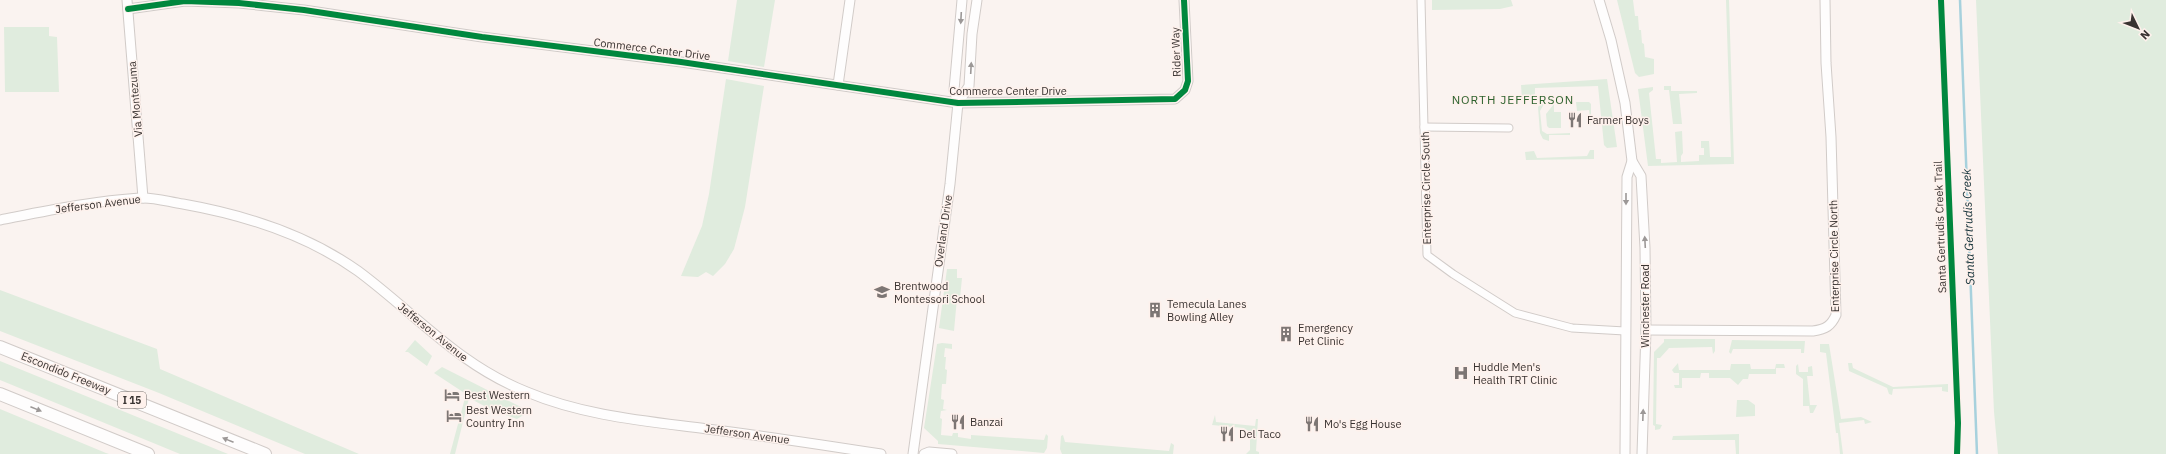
<svg xmlns="http://www.w3.org/2000/svg" width="2166" height="454" viewBox="0 0 2166 454" font-family="'IBM Plex Sans',sans-serif">
<rect width="100%" height="100%" fill="#faf3f0"/>
<g fill="#e0ecde">
<polygon points="737,0 775,0 764,67 728,61"/>
<polygon points="1432,0 1511,0 1513,6 1500,9 1432,10"/>
<polygon points="1617,0 1633,0 1635,16 1638,16 1639,30 1641,30 1642,43 1644,44 1645,57 1654,59 1654,74 1639,77 1635,73"/>
<polygon points="1726,0 1729,0 1734,164 1648,166 1638,89 1653,87 1653,90 1649,93 1656,159 1661,159 1661,163 1677,162 1675,132 1682,131 1683,153 1681,156 1681,162 1699,161 1699,155 1704,155 1704,148 1701,148 1701,141 1709,141 1710,157 1731,157"/>
<polygon points="1976,0 2166,0 2166,454 1998,454 1994,412"/>
<polygon points="4,27 49,27 49,36 57,37 59,92 5,92"/>
<polygon points="726,79 764,86 745,207 739,230 734,249 725,264 713,276 706,272 698,277 681,276 702,226 709,194"/>
<polygon points="1607,79 1617,147 1607,148 1604,145 1598,86 1535,88 1535,94 1528,100 1522,100 1521,85"/>
<polygon points="1664,86 1671,86 1671,91 1697,91 1697,93 1679,94 1682,124 1673,124 1669,90 1664,90"/>
<polygon points="1576,102 1589,102 1591,104 1591,127 1589,110 1577,111"/>
<polygon points="1541,104 1544,104 1540,111 1542,131 1547,134 1570,133 1570,135 1549,135 1549,141 1543,139 1540,133 1538,107"/>
<polygon points="1554,104 1554,112 1561,112 1561,128 1549,128 1547,126 1546,114"/>
<polygon points="1590,150 1594,150 1594,159 1526,160 1525,152 1534,151 1537,158 1587,156"/>
<polygon points="947,269 957,269 957,278 962,278 960,298 957,298 954,331 939,328"/>
<polygon points="0,290 157,349 160,369 359,454 305,454 159,393 0,331"/>
<polygon points="1664,339 1715,339 1715,351 1713,354 1712,347 1669,348 1660,358 1657,358 1656,424 1662,425 1660,429 1655,430 1655,426 1653,425 1654,352 1664,342"/>
<polygon points="415,340 432,356 427,366 408,352 405,352"/>
<polygon points="1732,340 1802,341 1805,341 1804,353 1801,353 1801,349 1733,349 1731,354 1729,352"/>
<polygon points="942,343 952,344 952,349 945,348 944,357 946,357 945,369 947,370 946,384 942,384 941,399 944,400 943,409 947,410 941,411 940,418 942,419 941,435 952,436 953,433 958,433 958,437 971,439 971,435 1044,440 1046,434 1048,436 1047,448 1044,453 938,444 938,441 924,428 937,344"/>
<polygon points="1820,344 1829,344 1841,419 1861,417 1872,422 1865,424 1864,420 1839,423 1843,454 1840,454 1838,433 1836,433 1826,353 1820,352"/>
<polygon points="0,361 228,454 180,454 0,380"/>
<polygon points="1678,363 1679,370 1730,370 1731,364 1750,364 1751,369 1775,369 1776,364 1784,364 1785,368 1776,368 1776,374 1749,374 1748,379 1743,379 1738,385 1730,378 1709,378 1709,373 1701,373 1700,378 1682,378 1682,388 1675,388 1674,385 1679,385 1679,373 1674,373 1672,370"/>
<polygon points="1848,363 1852,363 1853,368 1893,387 1948,384 1948,392 1942,391 1942,387 1893,389 1892,395 1889,394 1887,388 1849,371"/>
<polygon points="1798,364 1799,372 1808,372 1808,367 1812,366 1813,376 1807,376 1810,405 1817,405 1813,413 1810,413 1809,406 1803,406 1803,379 1796,374 1796,366"/>
<polygon points="442,367 523,408 525,414 517,419 494,411 469,398 455,454 450,454 466,394 434,373"/>
<polygon points="1737,400 1748,400 1755,405 1755,416 1736,417"/>
<polygon points="0,409 106,453 109,454 0,454"/>
<polygon points="1215,415 1216,422 1255,426 1256,419 1258,419 1256,451 1259,452 1259,454 1246,454 1250,450 1250,432 1244,428 1212,425"/>
<polygon points="1739,434 1739,454 1736,454 1735,440 1672,440 1673,436"/>
<polygon points="1063,435 1065,442 1169,451 1171,443 1174,445 1173,454 1062,454 1060,449 1061,436"/>
</g>
<g fill="none" stroke-linecap="round" stroke-linejoin="round">
<polyline stroke="#a7d1dd" stroke-width="2.5" points="1960,0 1977,454"/>
<g stroke="#d1cbc8" stroke-width="9">
<g id="street">
<polyline points="1421,0 1427,255 1453,274 1515,313 1572,328 1625,331"/>
<polyline points="1424,127 1509,128"/>
</g>
</g>
<g stroke="#d1cbc8" stroke-width="11">
<g id="secondary">
<polyline points="127,0 143,198"/>
<polyline points="1599,0 1611,40 1625,103 1632,161 1627,177 1625,454"/>
<polyline points="128,9 185,1 239,3 304,10 482,37 681,62 958,103 1175,99 1185,90 1188,81 1184,0"/>
<polyline points="838,85 850,0"/>
<polyline points="958,103 954,90 962,0"/>
<polyline points="1632,161 1641,176 1645,248 1646,330 1642,454"/>
<path d="M0,220C46,211 93,201 140,198C154,197 169,202 183,204C245,215 306,234 358,271C416,314 457,364 527,392C584,416 646,421 707,429C765,436 823,445 881,454"/>
<path d="M1646,330L1813,331C1826,329 1831,326 1836,315L1831,137L1826,63L1825,0"/>
<polyline points="913,454 950,184 958,103 969,86 972,34 977,0"/>
<polyline points="924,454 929,452 952,454"/>
</g>
</g>
<g stroke="#d1cbc8" stroke-width="14">
<g id="highway">
<polyline points="0,347 265,454"/>
<polyline points="0,394 148,454"/>
</g>
</g>
<use href="#street" stroke="#fefdfd" stroke-width="7"/>
<use href="#secondary" stroke="#fefdfd" stroke-width="9"/>
<use href="#highway" stroke="#fefdfd" stroke-width="12"/>
<g stroke="#fef1ec" stroke-width="8">
<g id="cycleway">
<polyline points="1941,0 1958,423 1957,454"/>
<polyline points="128,9 185,1 239,3 304,10 482,37 681,62 958,103 1175,99 1185,90 1188,81 1184,0"/>
</g>
</g>
<use href="#cycleway" stroke="#00873e" stroke-width="6"/>
</g>
<defs><path id="oneway-solid" d="M-6-.8H1V-3.2L6.5 0L1 3.2V.8H-6Z"/></defs>
<g fill="#9c9897">
<use href="#oneway-solid" transform="translate(961 18) rotate(93)"/>
<use href="#oneway-solid" transform="translate(971 68) rotate(-87)"/>
<use href="#oneway-solid" transform="translate(1626 199) rotate(90)"/>
<use href="#oneway-solid" transform="translate(1645 242) rotate(-93)"/>
<use href="#oneway-solid" transform="translate(36 409) rotate(22)"/>
<use href="#oneway-solid" transform="translate(1643 415) rotate(-88)"/>
<use href="#oneway-solid" transform="translate(228 440) rotate(-158)"/>
</g>
<defs>
<g id="restaurant-bare" transform="scale(1.2)"><path d="M-5-6h1v4h1v-4h1v4h1v-4h1v5L-1.5 .5V6h-2V.5L-5-1ZM5-6V6H3V1.5H1.5Q1.5-4 5-6Z" fill="#7d7674" stroke="#fef1ec" stroke-width="2.5" paint-order="stroke"/></g>
<g id="school-bare" transform="scale(1.2)"><path d="M0-5L7-2L0 1L-7-2ZM-4 1L0 2.5L4 1V4Q0 6-4 4Z" fill="#7d7674" stroke="#fef1ec" stroke-width="2.5" paint-order="stroke"/></g>
<g id="building-bare" transform="scale(1.2)"><path d="M-4-6H4V6H1V3H-1V6H-4ZM-2.5-4.3h1.7v1.8h-1.7ZM.8-4.3h1.7v1.8H.8ZM-2.5-1h1.7V.8h-1.7ZM.8-1h1.7V.8H.8Z" fill="#7d7674" stroke="#fef1ec" stroke-width="2.5" paint-order="stroke"/></g>
<g id="hospital-bare" transform="scale(1.2)"><path d="M-5-5h3v3.5h4V-5h3V5h-3V1.5h-4V5h-3Z" fill="#7d7674" stroke="#fef1ec" stroke-width="2.5" paint-order="stroke"/></g>
<g id="hotel-bare" transform="scale(1.2)"><path d="M-6-4.5h1.5V1H6V5H4.5V3h-9V5H-6ZM-4 0a1.8 1.8 0 1 1 3.6 0ZM.5 0V-2.5h3Q6-2.5 6 0Z" fill="#7d7674" stroke="#fef1ec" stroke-width="2.5" paint-order="stroke"/></g>
</defs>
<g fill-rule="evenodd">
<use href="#restaurant-bare" x="1575" y="120"/>
<use href="#school-bare" x="882" y="292"/>
<use href="#building-bare" x="1155" y="310"/>
<use href="#building-bare" x="1286" y="334"/>
<use href="#hospital-bare" x="1461" y="373"/>
<use href="#hotel-bare" x="452" y="395"/>
<use href="#hotel-bare" x="454" y="416"/>
<use href="#restaurant-bare" x="958" y="422"/>
<use href="#restaurant-bare" x="1312" y="424"/>
<use href="#restaurant-bare" x="1227" y="434"/>
</g>
<g text-anchor="middle" dominant-baseline="central" stroke-width="3" stroke-linejoin="round" paint-order="stroke">
<rect fill="#fef1ec" stroke="#746c69" stroke-width="1" x="118" y="392" width="28" height="16" rx="3"/>
<g font-size="10" font-weight="bold" fill="#393331">
<text x="132" y="400">I 15</text>
</g>
<g font-size="11" fill="#393331" stroke="#fef1ec">
<text transform="translate(652 49) rotate(7)">Commerce Center Drive</text>
<text transform="translate(1176 52) rotate(-92)">Rider Way</text>
<text x="1008" y="91">Commerce Center Drive</text>
<text transform="translate(135 99) rotate(-95)">Via Montezuma</text>
<text transform="translate(1426 188) rotate(-91)">Enterprise Circle South</text>
<text transform="translate(98 204) rotate(-7)">Jefferson Avenue</text>
<text transform="translate(1940 227) rotate(-92)">Santa Gertrudis Creek Trail</text>
<text transform="translate(943 231) rotate(-82)">Overland Drive</text>
<text transform="translate(1834 256) rotate(-91)">Enterprise Circle North</text>
<text transform="translate(1645 306) rotate(-90)">Winchester Road</text>
<text transform="translate(433 332) rotate(39)">Jefferson Avenue</text>
<text transform="translate(66 373) rotate(22)">Escondido Freeway</text>
<text transform="translate(747 434) rotate(8)">Jefferson Avenue</text>
</g>
<g font-size="11" fill="#393331" stroke="#fef1ec" text-anchor="start">
<text x="1587" y="120">Farmer Boys</text>
<text x="894" y="286">Brentwood<tspan x="894" dy="13">Montessori School</tspan></text>
<text x="1167" y="304">Temecula Lanes<tspan x="1167" dy="13">Bowling Alley</tspan></text>
<text x="1298" y="328">Emergency<tspan x="1298" dy="13">Pet Clinic</tspan></text>
<text x="1473" y="367">Huddle Men's<tspan x="1473" dy="13">Health TRT Clinic</tspan></text>
<text x="464" y="395">Best Western</text>
<text x="466" y="410">Best Western<tspan x="466" dy="13">Country Inn</tspan></text>
<text x="970" y="422">Banzai</text>
<text x="1324" y="424">Mo's Egg House</text>
<text x="1239" y="434">Del Taco</text>
</g>
<g font-size="12" letter-spacing="1" fill="#2c622e" stroke="#fef1ec">
<text x="1513" y="99">NORTH JEFFERSON</text>
</g>
<g font-size="12" font-style="italic" fill="#103038" stroke="#fef1ec">
<text transform="translate(1968 227) rotate(-92)">Santa Gertrudis Creek</text>
</g>
</g>
<g transform="translate(2138 28) rotate(133)" stroke="#fef1ec" stroke-width="3" paint-order="stroke">
<path d="M0-3L7 15L0 10L-7 15Z" fill="#393331"/>
<text y="-6" font-size="11" font-weight="bold" text-anchor="middle" fill="#393331">N</text>
</g>
</svg>
